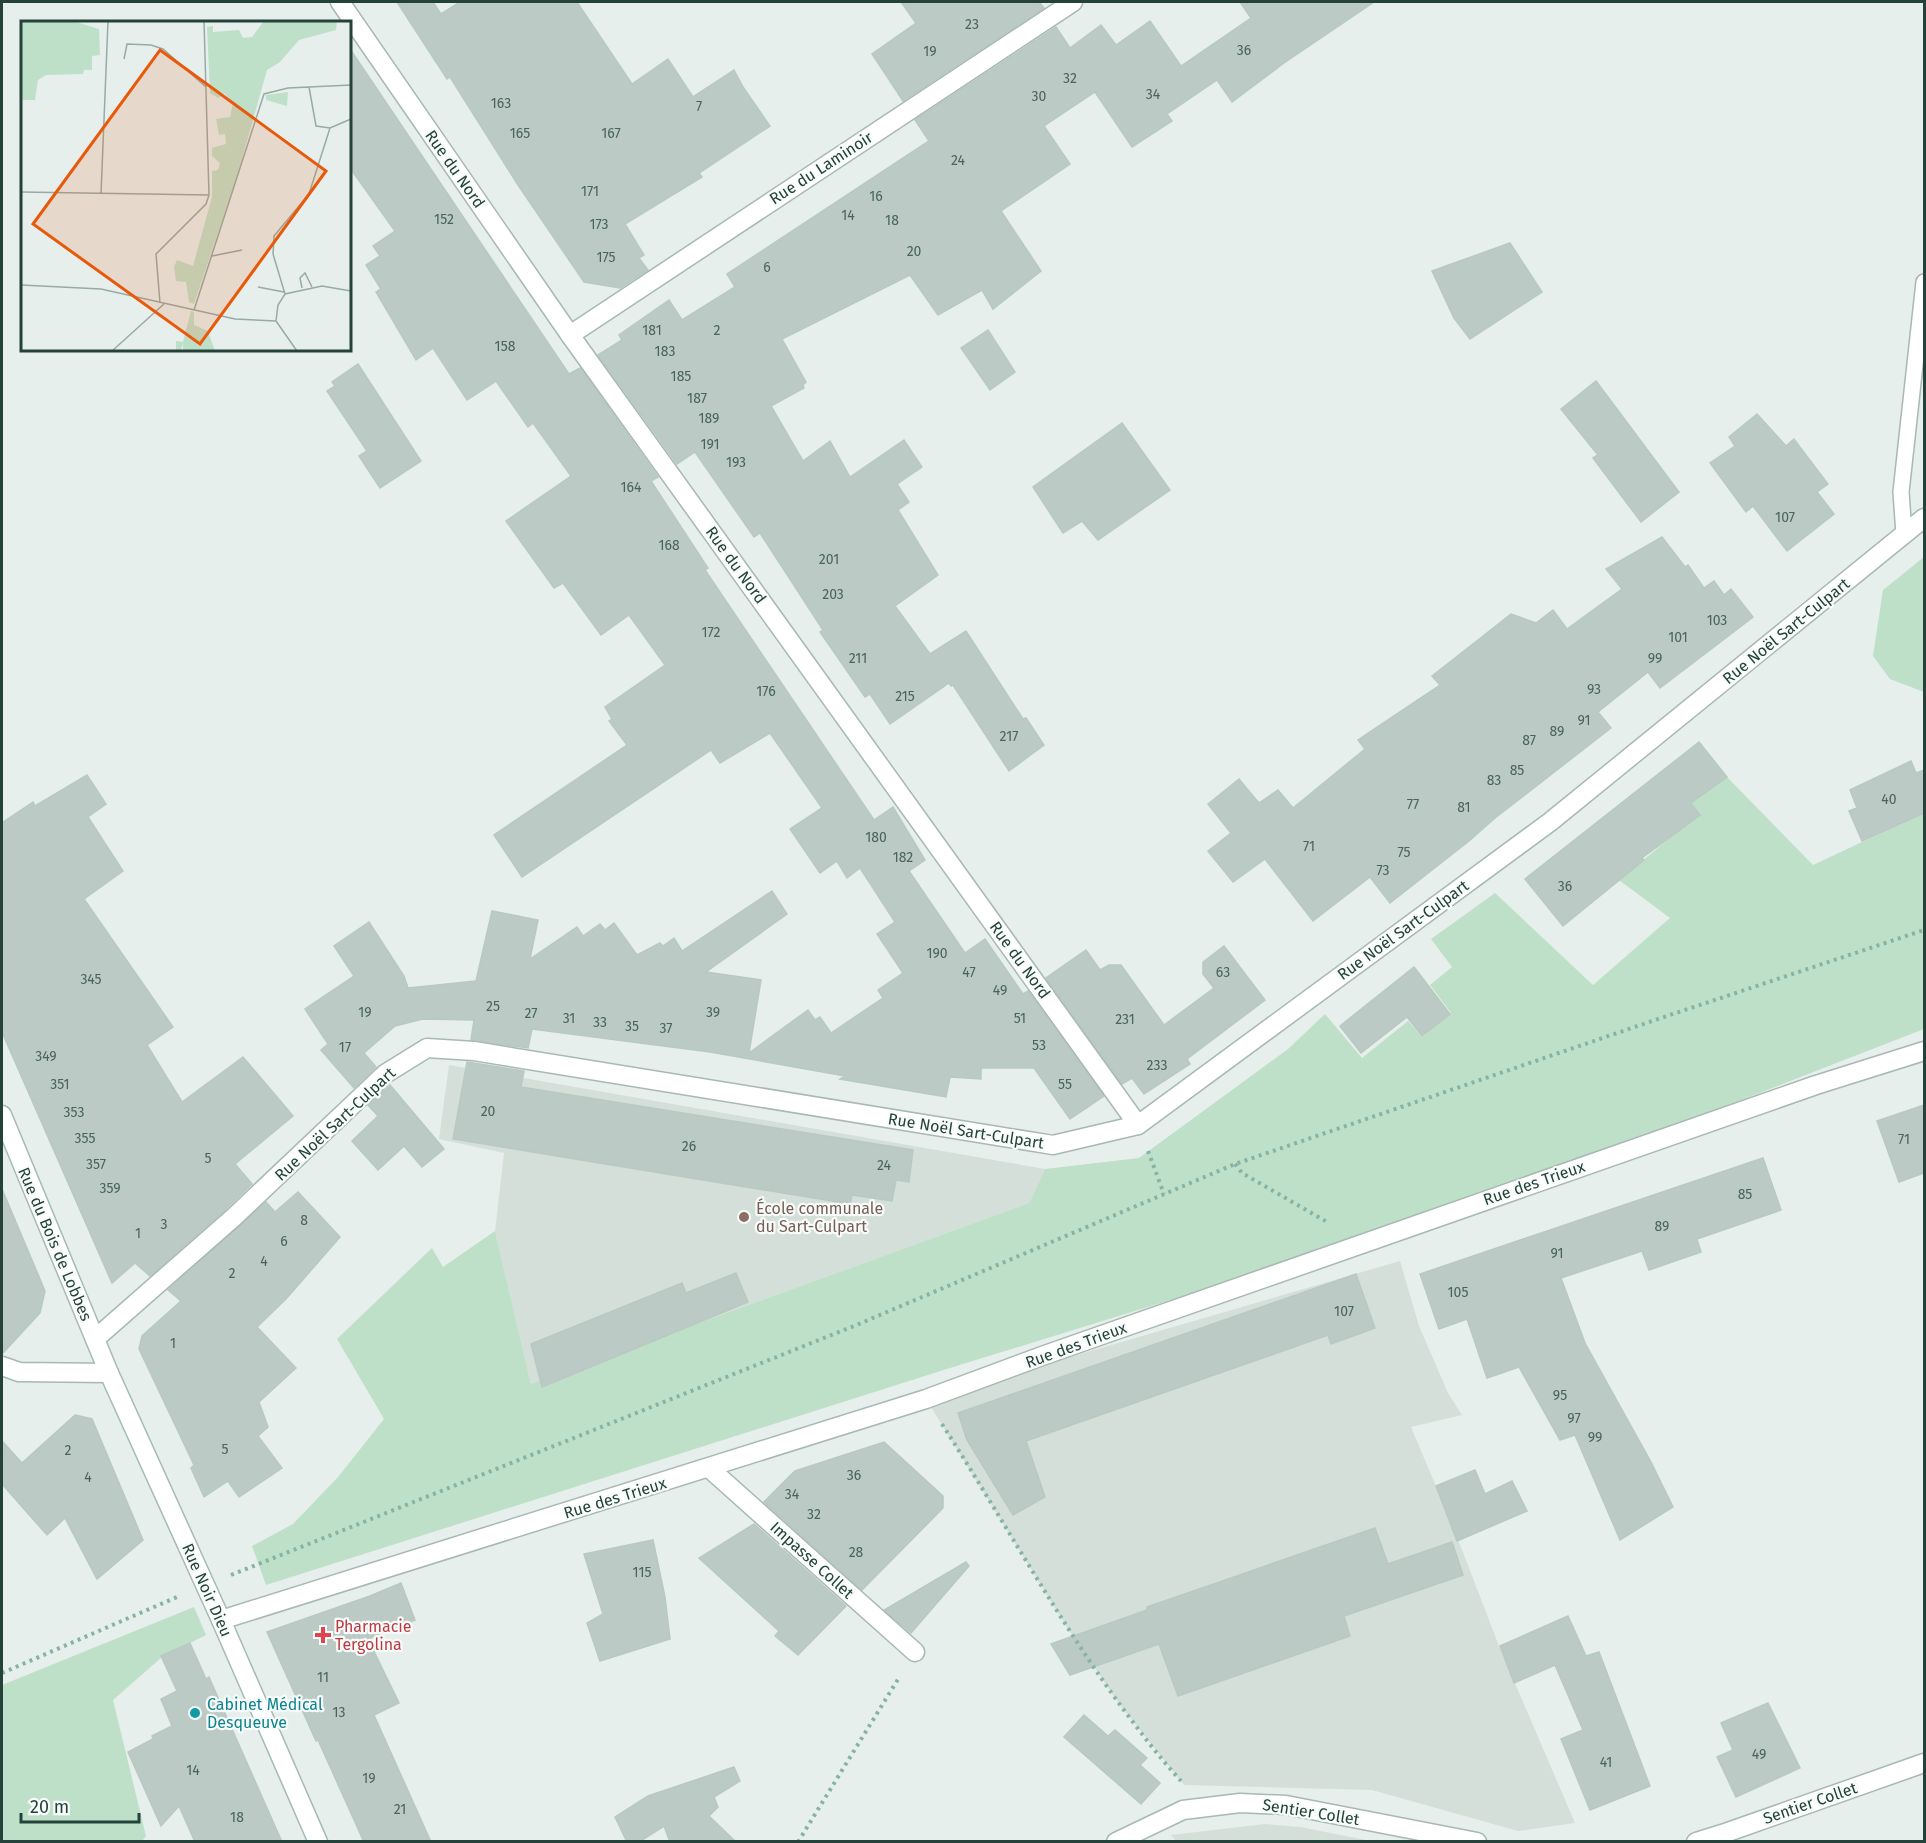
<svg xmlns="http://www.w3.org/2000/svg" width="1926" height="1843" viewBox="0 0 1926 1843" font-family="'Fira Sans',sans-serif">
<rect width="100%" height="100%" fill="#e6efeb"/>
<g fill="#d4dfda">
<polygon points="449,1065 1045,1169 1029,1203 531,1384 495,1231 504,1153 439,1139"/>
<polygon points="1400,1261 1419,1326 1448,1393 1462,1415 1411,1427 1454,1529 1499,1646 1575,1823 1518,1831 1372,1790 1184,1785 1120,1705 1068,1629 926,1399"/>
<polygon points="1265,1824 1300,1827 1371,1841 1177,1842 1171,1835"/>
</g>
<g fill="#bfe0c8">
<polygon points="1924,557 1924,692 1890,679 1873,656 1883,590"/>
<polygon points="1726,776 1813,865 1924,813 1924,1029 1449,1214 950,1368 266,1585 252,1546 293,1524 338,1477 384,1419 337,1339 432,1248 443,1267 495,1231 531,1384 1029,1203 1045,1169 1139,1158 1288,1049 1325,1014 1362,1058 1408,1021 1422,1037 1451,1013 1430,985 1452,967 1431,939 1495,893 1593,985 1670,918 1619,880 1699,814 1692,803"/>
<polygon points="194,1607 206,1635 162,1657 113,1700 146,1836 142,1841 2,1842 2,1685"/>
</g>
<g fill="#bbcac4" stroke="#b8c9c2" stroke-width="1.5">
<polygon points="397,2 433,2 441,14 460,2 577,2 632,84 668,59 693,97 734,70 743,87 770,126 699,173 702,177 625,224 644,255 639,258 648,270 620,288 584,282 518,185 450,77 447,79"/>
<polygon points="901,2 1039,2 1044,8 903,101 872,54 916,23"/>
<polygon points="1240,2 1374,2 1284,63 1232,102 1217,80 1167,114 1172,121 1132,147 1095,92 1044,126 1070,164 1001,211 1041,271 993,309 982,290 938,315 910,275 782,339 806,382 803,385 804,388 771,406 803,461 830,441 850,477 904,440 922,467 897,484 909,502 898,510 938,575 895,606 930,654 966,631 1023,719 1026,718 1044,745 1009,771 953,685 951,686 949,683 890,724 870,694 865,697 820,632 823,630 760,533 754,537 695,452 677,464 598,355 622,340 619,335 669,300 682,320 735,287 727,274 929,141 915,120 1056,27 1070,48 1101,25 1116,45 1150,21 1181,66 1251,18"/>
<polygon points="350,49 569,374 580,368 658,477 651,481 708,568 705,570 874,820 893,807 925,860 909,871 965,953 985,939 1023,994 1028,991 1104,1096 1070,1119 1034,1068 981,1068 981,1079 950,1077 946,1097 840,1079 845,1076 710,1052 532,1029 528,1048 471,1040 474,1020 423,1019 395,1026 364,1053 376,1067 354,1088 321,1050 328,1044 305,1009 354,976 334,946 369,922 404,976 408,988 476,981 492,911 538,920 530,959 577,927 583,936 600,924 605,930 614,923 637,955 660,943 663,946 674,938 682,951 772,891 787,914 706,972 761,980 749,1053 808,1010 815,1020 820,1017 831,1033 883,998 878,990 903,973 877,934 895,922 860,868 847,878 837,861 820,873 790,829 822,808 770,733 720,763 711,750 522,877 494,835 627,745 609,721 612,719 605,707 665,665 629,615 601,635 563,583 554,588 506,521 571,476 533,423 528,427 496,381 467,400 433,348 416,360 376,292 381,289 366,265 380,256 373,246 395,231 350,168"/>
<polygon points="1510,243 1542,292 1470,339 1454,318 1432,271"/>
<polygon points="988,330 1015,372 990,390 961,348"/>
<polygon points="358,364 421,461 380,488 359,456 367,451 327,391 335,386 332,382"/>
<polygon points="1596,381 1679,492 1641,522 1593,458 1598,455 1561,409"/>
<polygon points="1757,414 1786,446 1794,439 1828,484 1817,492 1834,514 1787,551 1753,506 1746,512 1710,463 1735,446 1729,437"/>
<polygon points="1122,423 1170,490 1098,540 1082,521 1063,533 1033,487"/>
<polygon points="1662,537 1685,567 1688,565 1704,588 1714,581 1724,595 1731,589 1753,617 1660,688 1648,672 1598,712 1611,728 1495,818 1469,841 1390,903 1370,877 1313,921 1265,859 1233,882 1208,851 1231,833 1208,804 1239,779 1259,803 1278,790 1293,808 1365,749 1358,740 1440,685 1432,676 1511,614 1536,623 1553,610 1567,629 1622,589 1606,569"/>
<polygon points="1699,742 1727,777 1691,803 1700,815 1642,858 1644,860 1563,926 1525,879"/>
<polygon points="1911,761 1916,773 1924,770 1924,813 1862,841 1849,811 1857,808 1850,790"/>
<polygon points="87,775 106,804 88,817 123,871 84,899 173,1027 147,1045 182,1102 243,1057 293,1116 235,1164 252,1184 226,1209 150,1276 135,1263 112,1283 2,1032 2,823 33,802 35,806"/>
<polygon points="1224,946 1265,1000 1187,1059 1190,1064 1144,1094 1132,1078 1122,1084 1046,978 1086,950 1100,970 1109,965 1121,965 1164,1025 1214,988 1203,974 1203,962"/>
<polygon points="1414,967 1450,1014 1422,1036 1407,1017 1361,1053 1340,1026"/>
<polygon points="467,1062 524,1071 521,1087 913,1150 909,1182 896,1180 892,1201 852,1195 850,1204 453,1139"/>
<polygon points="390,1085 444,1149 422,1167 404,1146 378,1170 352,1141 378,1116 368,1105"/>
<polygon points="1924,1105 1924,1173 1899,1182 1877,1121"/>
<polygon points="1763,1158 1781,1210 1697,1239 1701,1252 1649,1270 1642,1251 1561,1278 1585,1343 1651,1462 1673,1507 1620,1540 1575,1435 1560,1440 1519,1367 1487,1378 1467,1319 1439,1329 1420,1274"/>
<polygon points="2,1189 45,1291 40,1313 2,1354"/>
<polygon points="298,1192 340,1237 286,1299 257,1327 296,1368 259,1402 268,1427 258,1436 282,1468 239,1497 228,1481 204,1497 191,1468 194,1465 139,1349 142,1336 181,1301 168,1290 266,1202 275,1212"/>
<polygon points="736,1273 748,1302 542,1387 531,1344 682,1283 686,1293"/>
<polygon points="1356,1274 1375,1328 1331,1344 1328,1335 1026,1441 1045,1497 1013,1515 967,1440 958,1413"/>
<polygon points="75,1415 92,1419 143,1540 97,1579 65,1518 47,1535 2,1484 2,1441 22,1463"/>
<polygon points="884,1442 943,1496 943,1508 862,1590 764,1502 795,1471"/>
<polygon points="1475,1470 1485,1494 1512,1481 1527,1511 1457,1541 1436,1486"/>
<polygon points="754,1524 846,1606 798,1655 775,1636 779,1631 699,1558"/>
<polygon points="1375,1528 1388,1564 1452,1542 1463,1575 1344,1616 1350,1636 1178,1696 1159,1644 1070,1675 1051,1644 1147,1610 1147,1607"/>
<polygon points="653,1540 665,1597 670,1639 600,1661 587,1623 603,1614 584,1554"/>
<polygon points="966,1562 969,1566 911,1633 884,1610"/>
<polygon points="401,1583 415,1620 368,1639 399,1703 374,1715 431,1842 364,1842 318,1740 316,1741 267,1632 370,1596"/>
<polygon points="1568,1616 1586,1656 1599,1652 1650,1786 1590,1810 1561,1739 1583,1730 1555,1665 1514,1683 1500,1646"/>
<polygon points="190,1643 206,1679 209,1677 282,1842 195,1842 179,1806 161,1826 128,1752 153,1739 152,1736 172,1726 161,1699 177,1691 161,1656"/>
<polygon points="1768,1703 1800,1768 1736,1797 1717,1757 1733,1750 1721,1723"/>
<polygon points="1084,1715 1108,1736 1115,1730 1147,1758 1140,1765 1160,1783 1141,1804 1064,1737"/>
<polygon points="734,1767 740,1781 714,1797 718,1807 709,1816 736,1842 670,1842 664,1826 639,1842 627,1842 615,1817 648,1796"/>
</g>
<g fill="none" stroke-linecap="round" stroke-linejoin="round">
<g stroke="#a8b8b2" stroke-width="18">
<polyline id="lane" points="1904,534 1901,492 1924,282"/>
</g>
<g stroke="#a8b8b2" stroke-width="21">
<g id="street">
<polyline points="340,2 570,335 1138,1125"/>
<polyline points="570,335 1073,2"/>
<polyline points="95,1339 234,1217 385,1074 427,1048 474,1051 1053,1145 1138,1125 1550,822 1924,518"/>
<polyline points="2,1366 19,1372 109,1373"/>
<polyline points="709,1468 915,1652"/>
<polyline points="221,1620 926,1399 1042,1356 1816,1085 1924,1051"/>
<polyline points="1116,1842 1183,1810 1240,1803 1286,1805 1477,1842"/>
<polyline points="1696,1842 1728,1832 1924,1763"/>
</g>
</g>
<g stroke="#a4bbb3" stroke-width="21">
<polyline id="secondary" points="2,1115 109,1373 221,1620 318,1842"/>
</g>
<g stroke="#86b3a5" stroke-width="4" stroke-dasharray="3 4.5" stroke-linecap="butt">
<polyline points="1148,1151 1164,1194"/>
<polyline points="1235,1164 1242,1173 1329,1223"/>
<path d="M942,1424C1001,1516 1054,1613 1118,1702C1138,1729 1158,1756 1181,1781"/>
<polyline points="231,1575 854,1326 1235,1164 1658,1019 1924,930"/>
<polyline points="2,1673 177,1597"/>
<polyline points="798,1842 900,1676"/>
</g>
<use href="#lane" stroke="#fff" stroke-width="15"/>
<use href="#street" stroke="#fff" stroke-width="18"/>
<use href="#secondary" stroke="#fff" stroke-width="18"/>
</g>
<circle fill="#8d6e63" stroke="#f7fbf9" stroke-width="2" cx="744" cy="1217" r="6"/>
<path fill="#e0444e" stroke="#f7fbf9" stroke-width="2" d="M320 1626h6v6h6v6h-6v6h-6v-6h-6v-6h6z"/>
<circle fill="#0f9aa8" stroke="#f7fbf9" stroke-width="2" cx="195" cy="1713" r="6"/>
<g text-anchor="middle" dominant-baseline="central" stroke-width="4.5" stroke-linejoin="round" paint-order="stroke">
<g font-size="14" fill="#4a645c">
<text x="972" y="24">23</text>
<text x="1244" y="50">36</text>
<text x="930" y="51">19</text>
<text x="1070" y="78">32</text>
<text x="1153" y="94">34</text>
<text x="1039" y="96">30</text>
<text x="501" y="103">163</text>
<text x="699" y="106">7</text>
<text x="520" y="133">165</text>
<text x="611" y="133">167</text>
<text x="958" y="160">24</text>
<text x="590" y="191">171</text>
<text x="876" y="196">16</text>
<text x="848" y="215">14</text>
<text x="444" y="219">152</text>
<text x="892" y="220">18</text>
<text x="599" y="224">173</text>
<text x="914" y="251">20</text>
<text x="606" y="257">175</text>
<text x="767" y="267">6</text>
<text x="652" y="330">181</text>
<text x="717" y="330">2</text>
<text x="505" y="346">158</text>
<text x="665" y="351">183</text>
<text x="681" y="376">185</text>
<text x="697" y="398">187</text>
<text x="709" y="418">189</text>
<text x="710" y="444">191</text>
<text x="736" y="462">193</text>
<text x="631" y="487">164</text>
<text x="1785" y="517">107</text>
<text x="669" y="545">168</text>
<text x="829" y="559">201</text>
<text x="833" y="594">203</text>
<text x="1717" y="620">103</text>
<text x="711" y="632">172</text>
<text x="1678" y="637">101</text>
<text x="858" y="658">211</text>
<text x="1655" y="658">99</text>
<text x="1594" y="689">93</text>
<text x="766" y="691">176</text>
<text x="905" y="696">215</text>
<text x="1584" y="720">91</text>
<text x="1557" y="731">89</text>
<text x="1009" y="736">217</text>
<text x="1529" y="740">87</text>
<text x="1517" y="770">85</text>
<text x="1494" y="780">83</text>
<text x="1889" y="799">40</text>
<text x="1413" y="804">77</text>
<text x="1464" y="807">81</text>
<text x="876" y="837">180</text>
<text x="1309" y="846">71</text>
<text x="1404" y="852">75</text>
<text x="903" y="857">182</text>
<text x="1383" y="870">73</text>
<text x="1565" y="886">36</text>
<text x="937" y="953">190</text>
<text x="969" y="972">47</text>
<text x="1223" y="972">63</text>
<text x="91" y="979">345</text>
<text x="1000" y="990">49</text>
<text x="493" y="1006">25</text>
<text x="365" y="1012">19</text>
<text x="713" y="1012">39</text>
<text x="531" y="1013">27</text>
<text x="569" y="1018">31</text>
<text x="1020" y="1018">51</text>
<text x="1125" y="1019">231</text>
<text x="600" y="1022">33</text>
<text x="632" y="1026">35</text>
<text x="666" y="1028">37</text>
<text x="1039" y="1045">53</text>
<text x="345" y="1047">17</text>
<text x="46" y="1056">349</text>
<text x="1157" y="1065">233</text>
<text x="60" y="1084">351</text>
<text x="1065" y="1084">55</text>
<text x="488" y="1111">20</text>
<text x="74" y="1112">353</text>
<text x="85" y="1138">355</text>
<text x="1904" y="1139">71</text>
<text x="689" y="1146">26</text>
<text x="208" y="1158">5</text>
<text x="96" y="1164">357</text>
<text x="884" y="1165">24</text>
<text x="110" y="1188">359</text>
<text x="1745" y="1194">85</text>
<text x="304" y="1220">8</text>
<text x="164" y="1224">3</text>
<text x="1662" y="1226">89</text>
<text x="138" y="1233">1</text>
<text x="284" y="1241">6</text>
<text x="1557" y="1253">91</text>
<text x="264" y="1261">4</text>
<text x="232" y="1273">2</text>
<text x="1458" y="1292">105</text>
<text x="1344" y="1311">107</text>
<text x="173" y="1343">1</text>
<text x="1560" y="1395">95</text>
<text x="1574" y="1418">97</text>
<text x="1595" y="1437">99</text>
<text x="225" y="1449">5</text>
<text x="68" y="1450">2</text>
<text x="854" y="1475">36</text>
<text x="88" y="1477">4</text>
<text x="792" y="1494">34</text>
<text x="814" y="1514">32</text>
<text x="856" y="1552">28</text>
<text x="642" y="1572">115</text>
<text x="323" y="1677">11</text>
<text x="339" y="1712">13</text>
<text x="1759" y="1754">49</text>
<text x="1606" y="1762">41</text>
<text x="193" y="1770">14</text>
<text x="369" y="1778">19</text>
<text x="400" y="1809">21</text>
<text x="237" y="1817">18</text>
</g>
<g font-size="16" fill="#24423a" stroke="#f7fbf9">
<text transform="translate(821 168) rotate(-33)">Rue du Laminoir</text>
<text transform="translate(455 169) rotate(55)">Rue du Nord</text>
<text transform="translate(736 565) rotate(54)">Rue du Nord</text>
<text transform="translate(1786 631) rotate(-39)">Rue Noël Sart-Culpart</text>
<text transform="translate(1403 930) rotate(-36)">Rue Noël Sart-Culpart</text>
<text transform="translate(1020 960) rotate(54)">Rue du Nord</text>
<text transform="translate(335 1124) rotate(-43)">Rue Noël Sart-Culpart</text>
<text transform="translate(966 1131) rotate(9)">Rue Noël Sart-Culpart</text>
<text transform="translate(1534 1183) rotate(-19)">Rue des Trieux</text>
<text transform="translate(55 1244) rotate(67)">Rue du Bois de Lobbes</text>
<text transform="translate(1076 1345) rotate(-20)">Rue des Trieux</text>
<text transform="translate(615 1498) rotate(-17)">Rue des Trieux</text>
<text transform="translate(812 1560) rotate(42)">Impasse Collet</text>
<text transform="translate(207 1590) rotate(66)">Rue Noir Dieu</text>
<text transform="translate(1810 1803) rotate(-19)">Sentier Collet</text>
<text transform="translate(1311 1812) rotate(9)">Sentier Collet</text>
</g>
<g font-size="16" fill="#785e54" stroke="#f7fbf9" text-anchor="start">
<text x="756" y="1208">École communale<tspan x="756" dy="18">du Sart-Culpart</tspan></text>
</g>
<g font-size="16" fill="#be3a42" stroke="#f7fbf9" text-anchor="start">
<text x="335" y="1626">Pharmacie<tspan x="335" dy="18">Tergolina</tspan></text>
</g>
<g font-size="16" fill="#0d838f" stroke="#f7fbf9" text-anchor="start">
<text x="207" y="1704">Cabinet Médical<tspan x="207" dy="18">Desqueuve</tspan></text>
</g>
</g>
<g transform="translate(21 21)">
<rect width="330" height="330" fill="#e6efeb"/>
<path d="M0,0H52L78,8L79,34L71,35V49H63L62,53L25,54L17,59L14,79H0ZM243,0H316L315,9L278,19L259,41L246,49L217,152L173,283L168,281L165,261L155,260L153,246L156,239L172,245L191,176V150L197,149L199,142L191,135V127L205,123L204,113L198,114L195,98L209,96L212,82L199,68L203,73L197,77L189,72L186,6L192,5V11L218,9L222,17L231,16ZM267,71L266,85L245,79V74ZM170,290L173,291V304L187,310L194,330H162V322L160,330H155V320L162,321Z" fill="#bfe0c8"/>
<path fill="none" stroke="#98aaa4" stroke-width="1.5" d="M103,38L106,23L130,24L142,28L185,66M288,66L295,105L309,107L330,98M0,171L188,174M80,173L87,0M191,235L221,229M0,264L80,268L214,298L255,300M237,266L263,271M281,267L279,257L284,252L291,266M264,273L252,233L253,215L288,173L309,107M139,282L135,233L185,183L188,174L183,0M173,289L243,73L267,67L330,64M91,330L143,283M276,330L255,300L257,284L264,273L301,265L330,270"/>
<path fill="#e8590c" fill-opacity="0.15" stroke="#e8590c" stroke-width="3" d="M139,29L305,150L179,323L12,203Z"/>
<rect width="330" height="330" fill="none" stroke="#24423a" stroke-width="3"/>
</g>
<rect width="1926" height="1843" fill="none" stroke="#24423a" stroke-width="6"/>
<path d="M21 1813v9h118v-9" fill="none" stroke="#24423a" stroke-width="3"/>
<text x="30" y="1813" font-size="18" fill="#24423a" stroke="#f7fbf9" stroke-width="4.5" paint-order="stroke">20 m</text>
</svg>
